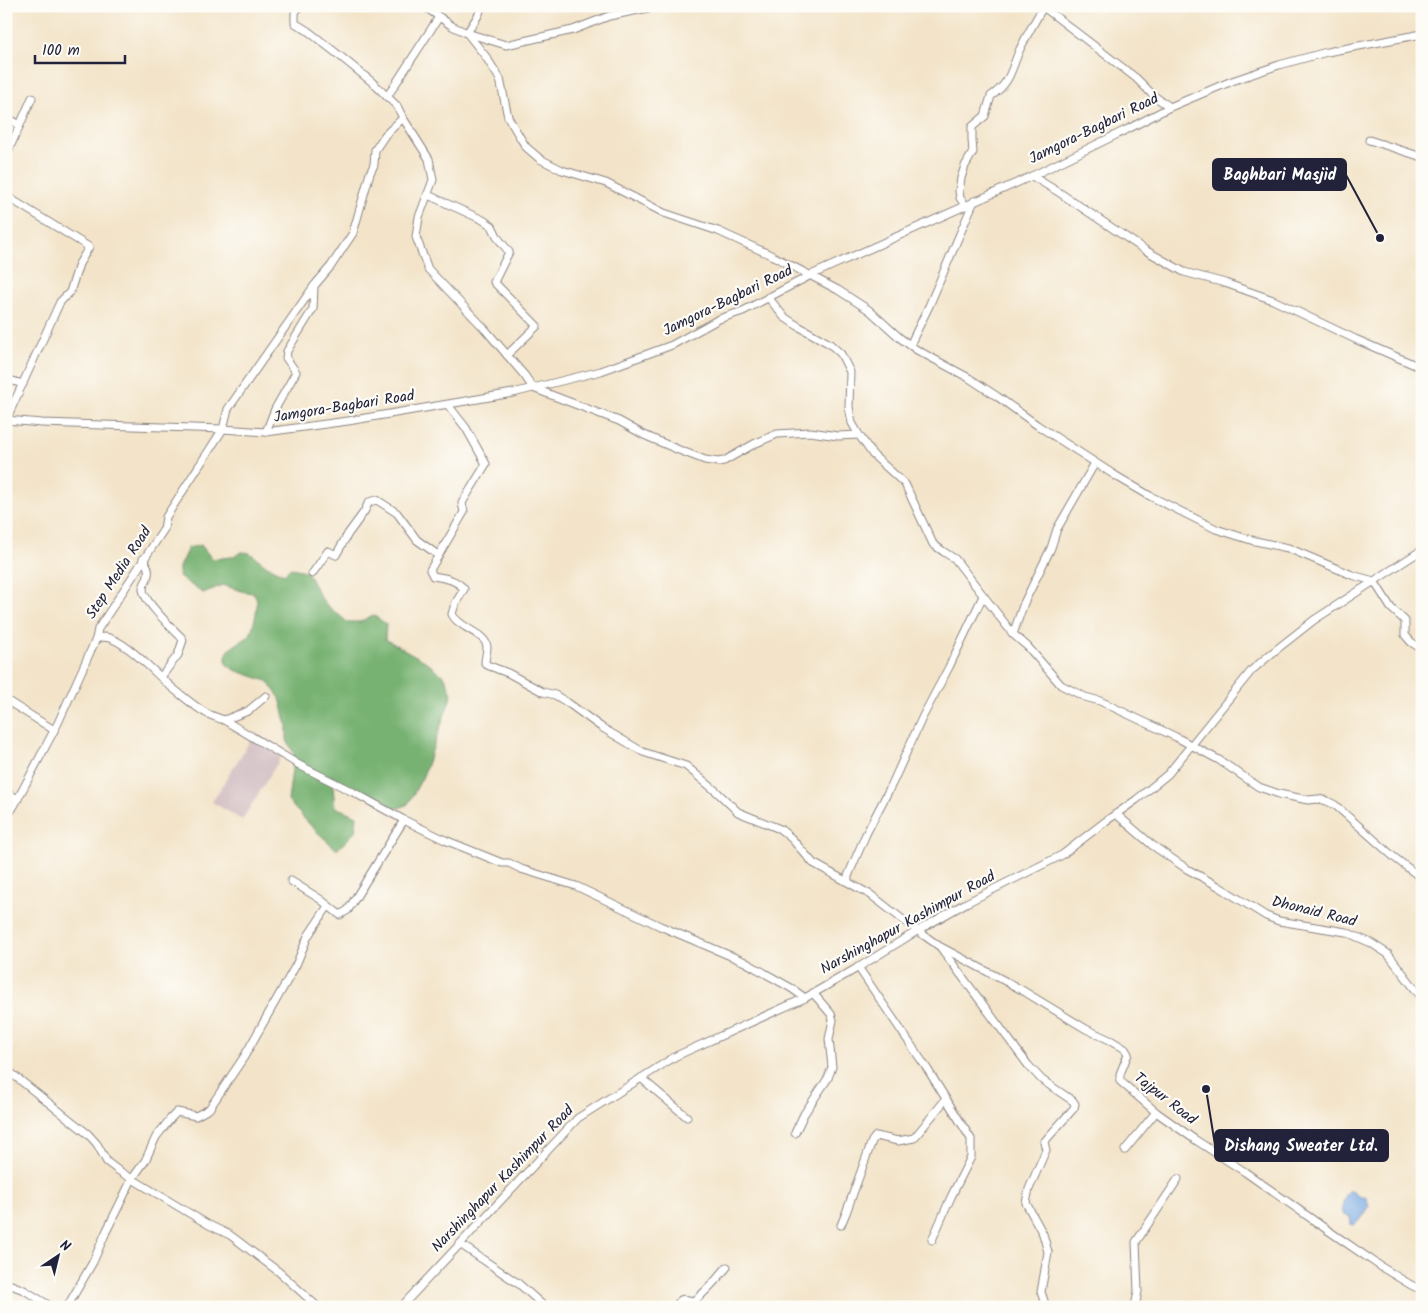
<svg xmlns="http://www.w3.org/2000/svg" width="1428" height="1313" viewBox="0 0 1428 1313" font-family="Kalam,sans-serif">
<rect width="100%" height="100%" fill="#fdfcf7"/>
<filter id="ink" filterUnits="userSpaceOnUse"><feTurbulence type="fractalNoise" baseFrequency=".02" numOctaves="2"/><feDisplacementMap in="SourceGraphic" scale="10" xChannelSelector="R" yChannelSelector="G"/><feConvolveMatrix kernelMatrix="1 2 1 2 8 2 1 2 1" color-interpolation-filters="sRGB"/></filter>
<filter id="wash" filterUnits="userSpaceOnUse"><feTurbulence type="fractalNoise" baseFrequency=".0096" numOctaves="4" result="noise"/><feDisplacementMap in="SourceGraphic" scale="20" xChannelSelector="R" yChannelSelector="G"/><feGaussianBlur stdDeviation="1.12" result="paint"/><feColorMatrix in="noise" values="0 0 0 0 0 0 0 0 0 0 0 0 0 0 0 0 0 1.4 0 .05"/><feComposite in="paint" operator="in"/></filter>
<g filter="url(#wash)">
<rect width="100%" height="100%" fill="#f3e4c9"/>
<polygon fill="#d2bec2" points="255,733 285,751 242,820 212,802"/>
<path fill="#78b272" stroke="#4d6a56" d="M201,545L212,559L232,557L242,552L250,553L267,566L284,574L291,568L306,571C312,580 319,597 325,603C331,610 340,615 347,622H360L373,615L386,624L385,639L425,661L445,677L452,694L423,776L408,804L402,807L394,809L381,804L332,776L335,807L357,816L355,832L337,850L313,828L288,801L294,754L287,740V725L280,698L267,681L237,671L227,665C222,648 238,645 249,636C253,631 258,607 257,601C257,598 255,596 254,593L245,592L223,585L203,593L179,577V567L188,548Z"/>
<path fill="#78a8e2" stroke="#4d658e" d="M1350,1190L1360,1197H1366L1369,1207L1362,1218L1354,1225L1351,1224L1350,1217L1344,1215C1340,1208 1344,1195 1350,1190Z"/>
</g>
<g filter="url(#ink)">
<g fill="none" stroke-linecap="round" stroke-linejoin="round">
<g stroke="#8a8382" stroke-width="9">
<g id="minor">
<polyline points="299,6 295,13 295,23 308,31 340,56 372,82 397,106 403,118 429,159 433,180 419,217 416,237 428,269 484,328 525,376 533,388 619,421 644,435 679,450 705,460 718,462 724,461 754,444 777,434 810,432 838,436 859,435"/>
<polyline points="424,6 452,26 467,33 506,45 573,30 609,16 658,6"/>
<polyline points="481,6 479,14 467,33 486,57 500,79 508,117 521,139 526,147 540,159 562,170 606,183 664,213 718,231 773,256 838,290 869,310 900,338 917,350 969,378 998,397 1037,425 1116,476 1150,496 1216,529 1251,540 1288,548 1352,575 1374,581 1391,608 1403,619 1405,621 1405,635 1411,642 1422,649"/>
<polyline points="1042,6 1136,78 1154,96 1170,107"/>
<polyline points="387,97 439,17"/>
<polyline points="6,117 20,125"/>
<polyline points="1369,140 1422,157"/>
<polyline points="6,156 32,98"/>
<polyline points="1032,176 1060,193 1145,250 1184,272 1225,283 1273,300 1355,339 1422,368"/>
<polyline points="428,195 483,220 492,226 498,238 509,252 494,282 537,326 507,355"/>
<polyline points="6,196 89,247 79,264 70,292 60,302 6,420 42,423 223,429 266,432 348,421 513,393 601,371 672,345 719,319 743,311 811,275 1032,176 1126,130 1170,107 1232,81 1279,65 1327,52 1422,34"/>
<path d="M965,205L960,198L959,191L961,178L965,166L973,152L972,140V127L985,116L991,96C1011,83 1011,69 1020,49C1027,35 1035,21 1043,7"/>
<polyline points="768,297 784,317 798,326 830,344 841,354 850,372 849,407 852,423 859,435 873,455 905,484 933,544 944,552 955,559 1013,634 1028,647 1061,685 1085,697 1100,701 1176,737 1219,760 1259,787 1279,794 1308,800 1318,799 1327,801 1335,805 1395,858 1416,874 1422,880"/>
<polyline points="910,345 929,306 974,201"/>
<polyline points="6,379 23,384"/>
<path d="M448,405L466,428L486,464L462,503L464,512L430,570L433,576C445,578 456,579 464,589L455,604L452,614C458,628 486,633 487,647C487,652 485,658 485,663L487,665L508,673L543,692L555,695L568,703L601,727L643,752L686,766L717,792L738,812L780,829L791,838L813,863L871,895L911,926L939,946L1020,989L1086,1029L1112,1041L1125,1049L1128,1054L1120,1074V1081L1156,1112L1194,1139L1245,1172L1326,1229L1383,1268L1411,1285L1422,1290"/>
<polyline points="266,432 275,409 296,372 286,358 287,351 313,309 314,286 331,266 353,233 370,173 374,165 375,150 385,135 403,118"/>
<path d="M143,559C149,567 150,572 146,581C145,582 143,587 143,588C142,600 172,628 181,637L183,640L178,655L161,677"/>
<polyline points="312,574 328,551 336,555 348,534 364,512 369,502 377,500 397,513 417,540 438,555"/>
<polyline points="1013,634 1024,603 1051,548 1057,529 1095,463"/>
<path d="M96,639C99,638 102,637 104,637C125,638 159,678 175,690C185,698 195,707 206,713C212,716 218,718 224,720L248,711L266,696"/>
<polyline points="6,700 54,730"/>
<polyline points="224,720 301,766 353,792 404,820 445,840 502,863 509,863 521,869 576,886 660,926 745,962 791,988 805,998"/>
<polyline points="6,793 18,799"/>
<polyline points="1116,814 1152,845 1187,869 1218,886 1266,916 1279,921 1346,932 1371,943 1388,954 1422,998"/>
<polyline points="6,818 14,806 58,723 96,639 98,629 164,529 166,517 223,429 228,409 314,286"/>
<polyline points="291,881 320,899 340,915 348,910 404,820"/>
<polyline points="848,881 848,876 866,834 892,784 922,718 949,667 983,596"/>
<polyline points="941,948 1028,1065 1042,1080 1073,1101 1075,1104 1074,1108 1044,1142 1046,1150 1029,1189 1026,1203 1043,1234 1048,1252 1041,1292 1046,1307"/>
<polyline points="858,967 928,1070 971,1139 971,1157 951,1197 932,1240"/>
<polyline points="6,1069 88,1134 97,1144 107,1162 119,1171 209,1225 230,1235 279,1272 318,1307"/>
<polyline points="641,1078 687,1117"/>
<polyline points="795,1133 804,1114 828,1078 832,1067 829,1039 833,1020 831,1014 813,993"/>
<polyline points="1125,1150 1156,1112"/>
<polyline points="841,1225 846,1213 872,1141 876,1136 898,1141 914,1138 946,1099"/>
<polyline points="460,1244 519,1284 545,1307"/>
<polyline points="6,1283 24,1290 52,1307"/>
<polyline points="67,1307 93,1262 106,1232 132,1179 145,1161 156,1137 171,1118 177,1112 196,1116 209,1109 244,1057 296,965 308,936 328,906"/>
<polyline points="401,1307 578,1118 676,1056 805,998 859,967 917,931 966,903 1062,855 1106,821 1136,800 1168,774 1252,670 1272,653 1314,620 1422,550"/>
<path d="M675,1307C683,1296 682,1299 694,1301C707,1291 717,1279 727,1267"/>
<polyline points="1135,1307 1138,1291 1136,1242 1178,1179"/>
</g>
</g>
<use href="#minor" stroke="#fff" stroke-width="7"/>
</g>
</g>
<g text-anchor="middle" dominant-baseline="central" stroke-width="4.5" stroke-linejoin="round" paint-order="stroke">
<g font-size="15" fill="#22223b" stroke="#fdfcf7">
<text transform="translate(1094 129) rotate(-26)">Jamgora-Bagbari Road</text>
<text transform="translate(728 301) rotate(-26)">Jamgora-Bagbari Road</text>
<text transform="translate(344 407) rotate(-9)">Jamgora-Bagbari Road</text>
<text transform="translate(119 573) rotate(-57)">Step Media Road</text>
<text transform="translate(1314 912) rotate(14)">Dhonaid Road</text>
<text transform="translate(908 923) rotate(-29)">Narshinghapur Kashimpur Road</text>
<text transform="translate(1165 1099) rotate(38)">Tajpur Road</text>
<text transform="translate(503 1179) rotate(-46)">Narshinghapur Kashimpur Road</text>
</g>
</g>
<path fill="none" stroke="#22223b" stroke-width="2" d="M1380 238L1346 175M1206 1089L1215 1145"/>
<g fill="#22223b" stroke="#fdfcf7" stroke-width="2">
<circle cx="1380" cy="238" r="5"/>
<circle cx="1206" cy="1089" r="5"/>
</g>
<g fill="#22223b" stroke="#22223b" stroke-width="2">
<rect x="1213" y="159" width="133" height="31" rx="5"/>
<rect x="1215" y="1130" width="173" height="31" rx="5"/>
</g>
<g font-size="16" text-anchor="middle" font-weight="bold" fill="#fff">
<text x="1280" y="180">Baghbari Masjid</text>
<text x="1301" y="1151">Dishang Sweater Ltd.</text>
</g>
<rect width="1428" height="1313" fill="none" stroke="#fdfcf7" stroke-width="25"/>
<g transform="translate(58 1256) rotate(35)" stroke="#fdfcf7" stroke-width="4" paint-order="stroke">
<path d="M0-4L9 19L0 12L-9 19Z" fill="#22223b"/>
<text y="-8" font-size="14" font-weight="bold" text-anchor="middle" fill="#22223b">N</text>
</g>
<path d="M35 55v8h90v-8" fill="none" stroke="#22223b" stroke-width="2.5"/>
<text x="42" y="55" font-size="15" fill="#22223b" stroke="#fdfcf7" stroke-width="4" paint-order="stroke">100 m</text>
</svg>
